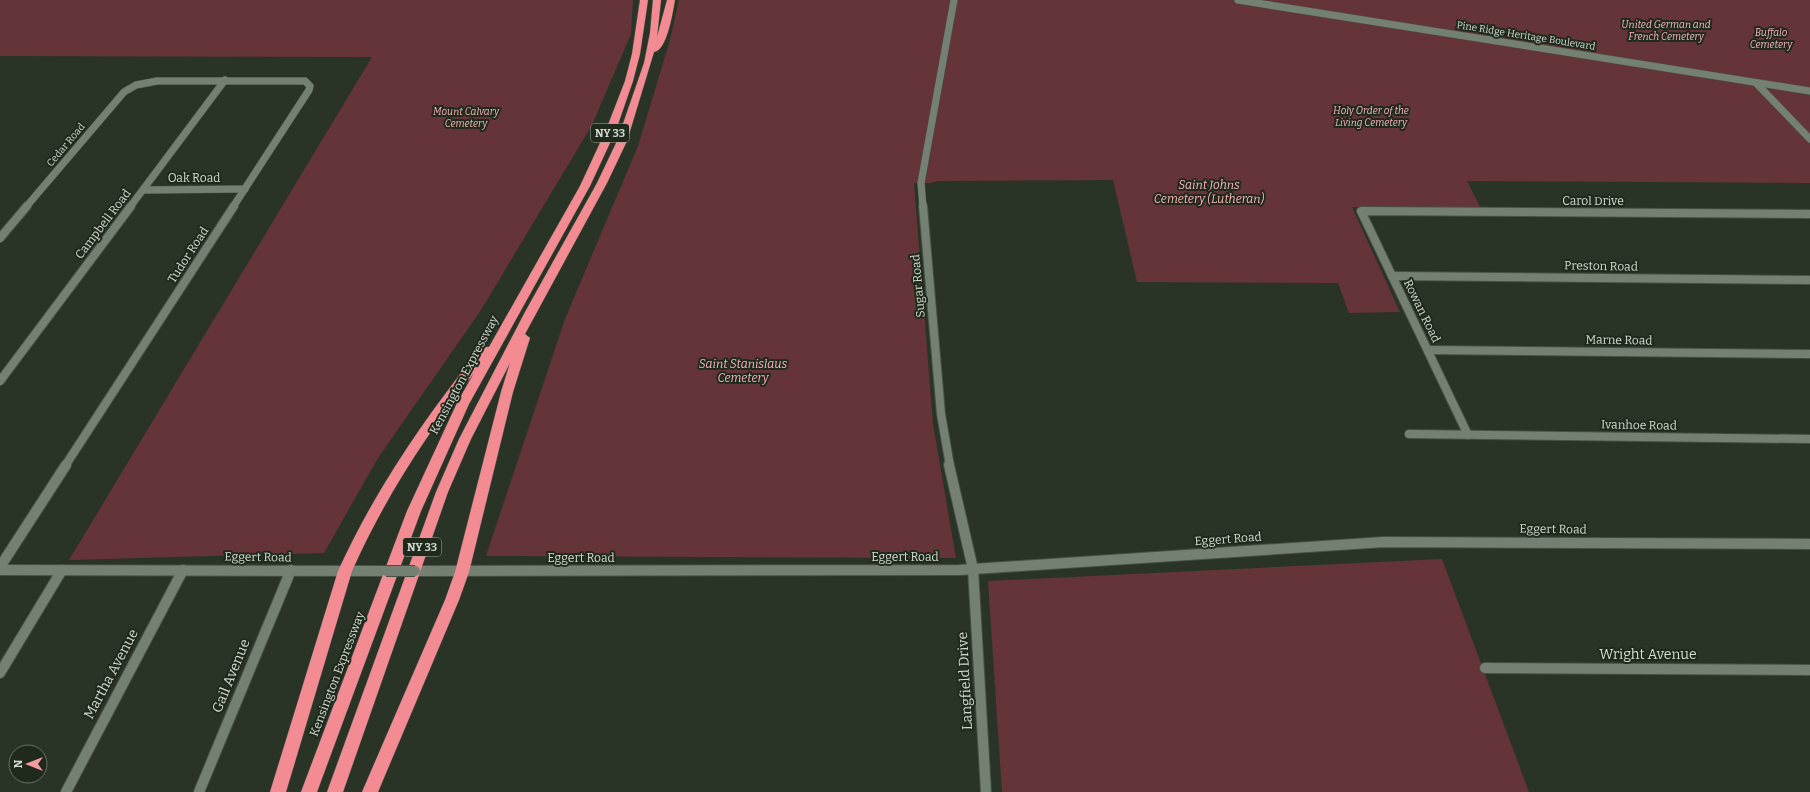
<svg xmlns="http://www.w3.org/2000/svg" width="1810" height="792" viewBox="0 0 1810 792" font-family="Bitter,serif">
<rect width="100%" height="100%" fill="#293427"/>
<g fill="#653438">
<polygon points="0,0 633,0 631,34 592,125 481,310 378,458 324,553 69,560 372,57 0,56"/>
<polygon points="679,0 1810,0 1810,183 1467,181 1481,209 1352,207 1400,312 1349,313 1338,283 1137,282 1113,180 937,181 931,183 914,183 933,424 956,558 486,556 565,319 638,146 670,40"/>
<polygon points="1442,559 1529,792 1002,792 988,581"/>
</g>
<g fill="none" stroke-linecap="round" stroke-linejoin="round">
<g stroke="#485146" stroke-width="8">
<g id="minor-far2">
<polyline points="1238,0 1810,91"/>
<polyline points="1756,83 1810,139"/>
<polyline points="143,190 245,189"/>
<polyline points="26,207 124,92 136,85 157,81 305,81 310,86 309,90 233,207"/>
<polyline points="130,207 225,80"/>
<polyline points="923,207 921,183 954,0"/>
</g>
</g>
<g stroke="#485146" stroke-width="10">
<g id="minor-far1">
<polyline points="923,206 941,414 950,466"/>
<polyline points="0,238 27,206"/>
<polyline points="1392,276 1810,280"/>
<polyline points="1428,350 1810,354"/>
<polyline points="0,381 131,206"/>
<polyline points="1409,434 1810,439"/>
<polyline points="1468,435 1361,211 1810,214"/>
<polyline points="65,466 234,206"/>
</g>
</g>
<g stroke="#485146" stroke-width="12">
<g id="minor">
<polyline points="949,465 973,569 986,792"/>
<polyline points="0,567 66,465"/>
<polyline points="0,570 386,571"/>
<polyline points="415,571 959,570 1384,542 1810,544"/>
<polyline points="1485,668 1810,670"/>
<polyline points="0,673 62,570"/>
<polyline points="66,792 183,570"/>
<polyline points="199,792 291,570"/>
</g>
</g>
<g stroke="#485146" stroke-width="1">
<g id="highway">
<path d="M640,0H648L640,54L633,81L616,130L590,186L469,404L421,511L317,792H301L407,511L457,403L474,373C426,435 384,499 352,571L286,792H270L338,571C377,486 424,420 481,347H489L580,186L606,130L625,81L632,54Z"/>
<path d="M653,0H661L657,37L667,0H675C673,11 667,51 654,52L627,141L607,183L525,334L530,338L513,392L469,572L459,600L378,792H362L445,600L455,572L501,392L510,363L471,439L448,492L343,792H327L436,492L459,439L525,312L597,183L617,141L644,63L650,33Z"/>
</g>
</g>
<use href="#minor-far2" stroke="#748172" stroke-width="7"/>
<use href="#minor-far1" stroke="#748172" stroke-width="8"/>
<use href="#minor" stroke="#748172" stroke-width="10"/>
<use href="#highway" fill="#f28b92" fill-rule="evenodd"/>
<g stroke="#485146" stroke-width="12" stroke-linecap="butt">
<polyline id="minor-bridge" points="386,571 415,571"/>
</g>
<use href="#minor-bridge" stroke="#748172" stroke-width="10"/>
</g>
<g text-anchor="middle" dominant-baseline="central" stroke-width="4" stroke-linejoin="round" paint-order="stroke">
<g font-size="10" font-style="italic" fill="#fbb5b8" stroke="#1f2a1d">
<text x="1666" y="25">United German and<tspan x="1666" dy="12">French Cemetery</tspan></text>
<text x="1771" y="33">Buffalo<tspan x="1771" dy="12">Cemetery</tspan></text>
<text x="1371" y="111">Holy Order of the<tspan x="1371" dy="12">Living Cemetery</tspan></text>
<text x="466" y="112">Mount Calvary<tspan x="466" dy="12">Cemetery</tspan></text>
</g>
<g font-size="10" fill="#d4dbd2" stroke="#1f2a1d">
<text transform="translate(1526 36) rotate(9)">Pine Ridge Heritage Boulevard</text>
<text transform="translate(66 145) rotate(-50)">Cedar Road</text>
</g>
<g fill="#1f2a1d" stroke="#9ea69c" stroke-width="1">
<rect x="591" y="124" width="38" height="18" rx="3"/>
<rect x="403" y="538" width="38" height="18" rx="3"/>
</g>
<g font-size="11" font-weight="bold" fill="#d4dbd2">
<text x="610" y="133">NY 33</text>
<text x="422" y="547">NY 33</text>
</g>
<g font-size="12" fill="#d4dbd2" stroke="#1f2a1d">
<text x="194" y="178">Oak Road</text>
<text x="1593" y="201">Carol Drive</text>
<text transform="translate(103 224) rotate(-53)">Campbell Road</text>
<text transform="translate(188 255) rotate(-57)">Tudor Road</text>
<text transform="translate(1601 266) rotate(1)">Preston Road</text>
<text transform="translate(918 286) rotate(-95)">Sugar Road</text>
<text transform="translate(1422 311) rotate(64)">Rowan Road</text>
<text transform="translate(1619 340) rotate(1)">Marne Road</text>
<text transform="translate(464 375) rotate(-62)">Kensington Expressway</text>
<text transform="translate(1639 425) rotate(1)">Ivanhoe Road</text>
<text transform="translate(1553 529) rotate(1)">Eggert Road</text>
<text transform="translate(1228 539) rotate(-4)">Eggert Road</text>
<text transform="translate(258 557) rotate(1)">Eggert Road</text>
<text x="905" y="557">Eggert Road</text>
<text x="581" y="558">Eggert Road</text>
<text transform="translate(337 674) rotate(-69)">Kensington Expressway</text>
</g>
<g font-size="12" font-style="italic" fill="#fbb5b8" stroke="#1f2a1d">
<text x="1209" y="185">Saint Johns<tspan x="1209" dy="14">Cemetery (Lutheran)</tspan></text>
<text x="743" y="364">Saint Stanislaus<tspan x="743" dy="14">Cemetery</tspan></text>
</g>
<g font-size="14" fill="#d4dbd2" stroke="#1f2a1d">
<text x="1648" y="654">Wright Avenue</text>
<text transform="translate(111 674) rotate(-62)">Martha Avenue</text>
<text transform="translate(231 676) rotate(-68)">Gail Avenue</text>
<text transform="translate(965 681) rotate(-93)">Langfield Drive</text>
</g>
</g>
<g transform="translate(28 764) rotate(270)"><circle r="19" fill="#1f2a1d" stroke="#677165"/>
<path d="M0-3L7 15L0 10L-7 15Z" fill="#f49b9f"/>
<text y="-6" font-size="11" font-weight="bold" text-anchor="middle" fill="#d4dbd2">N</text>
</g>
</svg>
